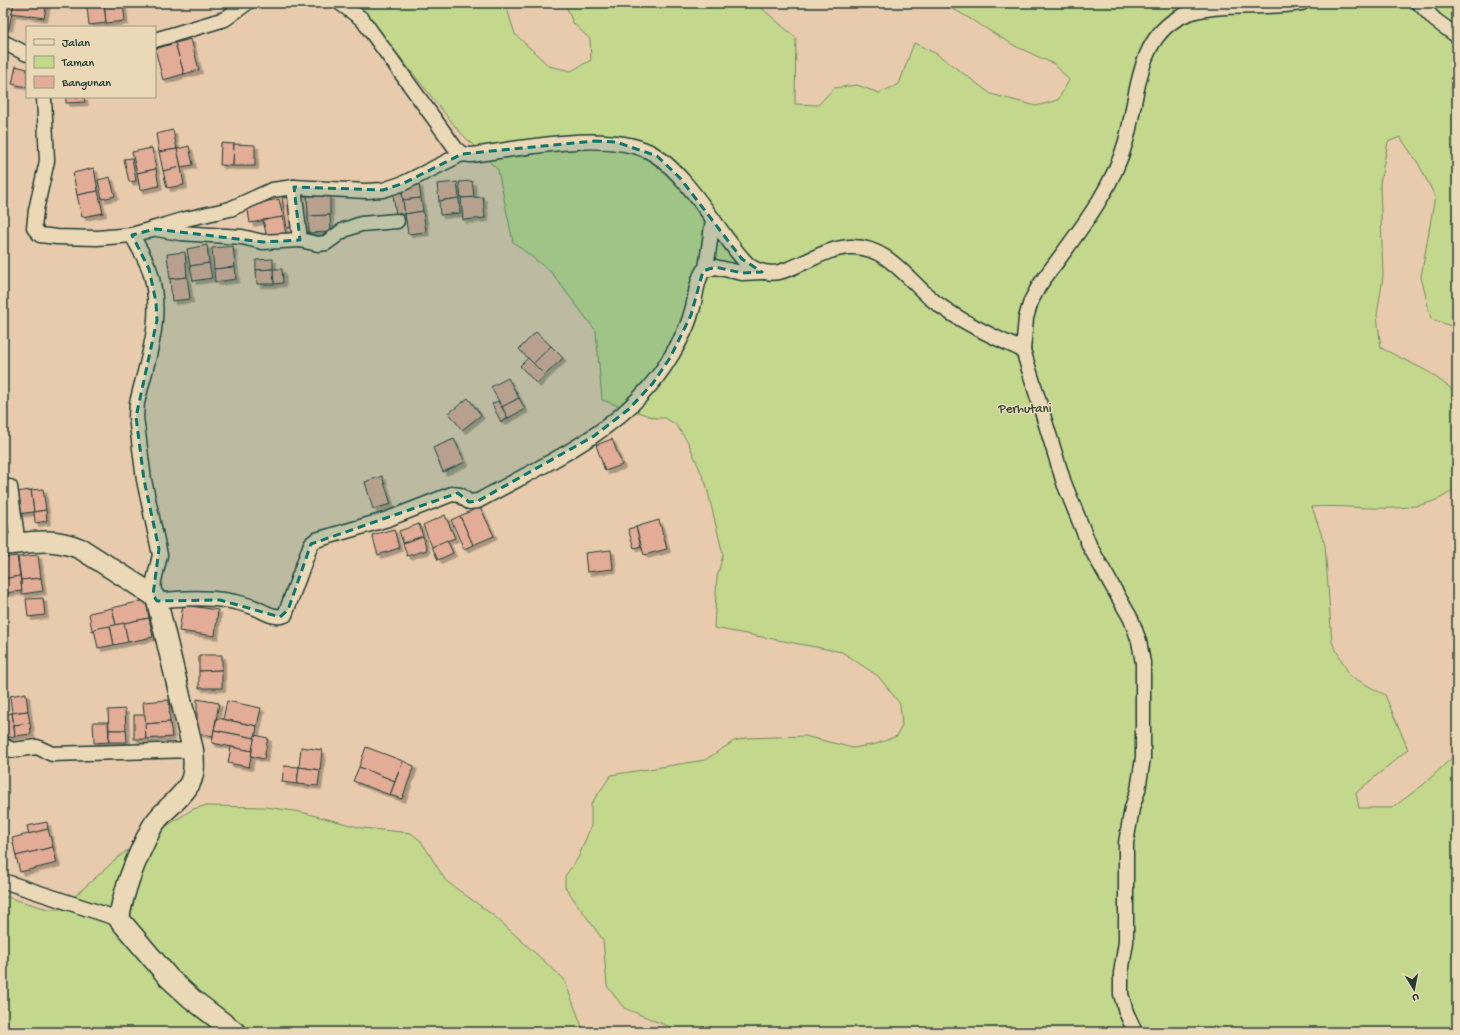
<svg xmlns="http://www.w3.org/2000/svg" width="1460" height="1035" viewBox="0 0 1460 1035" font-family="'Gochi Hand',sans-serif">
<defs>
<filter id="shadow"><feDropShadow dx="3.5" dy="3.5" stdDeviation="0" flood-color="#0004"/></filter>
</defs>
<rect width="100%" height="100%" fill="#e8cbad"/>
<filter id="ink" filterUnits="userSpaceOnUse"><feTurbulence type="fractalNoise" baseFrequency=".025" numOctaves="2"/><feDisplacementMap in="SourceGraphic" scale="8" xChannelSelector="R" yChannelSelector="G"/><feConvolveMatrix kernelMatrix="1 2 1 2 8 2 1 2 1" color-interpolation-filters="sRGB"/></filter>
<g filter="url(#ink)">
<g fill="#c3d78d" stroke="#718a60">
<path d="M354,3H507L508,12L515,34L549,66L571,71L591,60L590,39L573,23L565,3H756L796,38L795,104L818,105L834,88L857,85L879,93L899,84L914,43L937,54L991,94L1036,106L1058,100L1069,80L1054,64L1015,46L957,11L936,3H1457V328L1431,319L1421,277L1435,196L1418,163L1400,137L1388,142L1380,183L1383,277L1377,315L1381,348L1429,372L1457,393V487C1419,521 1357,503 1312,507L1325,545L1332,642L1350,676L1385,695L1408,749L1356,793L1359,808H1392L1423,785L1457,753V1032H682L624,1008L607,986L603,940L565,887V876L578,858L591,826V804L611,775L705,760L734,741L746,738L805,736L853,748L876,744L897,736L902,725L900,704L878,676L842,652L714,628L717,577L723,555L706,484L688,442L675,424L665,418H655L602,400L596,331L551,272L513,242L498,170L458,130L361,8Z"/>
<polygon points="204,806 266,807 301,812 362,828 411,833 421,841 446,881 493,915 564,979 584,1032 3,1032 3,896 48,909 60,909 122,854 193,809"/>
</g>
<g fill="#e2ac97" stroke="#1f3d34" filter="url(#shadow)">
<polygon points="3,3 14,3 9,28 3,27"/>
<polygon points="14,3 47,3 44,18 12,13"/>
<polygon points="87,3 104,3 104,5 87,7"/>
<polygon points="104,3 123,3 125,21 106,23"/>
<polygon points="104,5 106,23 89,25 87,7"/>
<polygon points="191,39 199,70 184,74 175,43"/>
<polygon points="175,43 184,74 163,80 155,49"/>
<polygon points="16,66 27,69 27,87 12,84"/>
<polygon points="66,97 84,97 85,102 66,103"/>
<polygon points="173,130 177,149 159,152 156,134"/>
<polygon points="221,143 234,144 233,166 220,165"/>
<polygon points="234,144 255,145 255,166 233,166"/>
<polygon points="189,146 193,165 181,167 177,149"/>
<polygon points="152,148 156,169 137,173 132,152"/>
<polygon points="177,149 181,167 163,171 159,152"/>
<polygon points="132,158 136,181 129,182 124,159"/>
<polygon points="181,167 184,185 167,188 163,171"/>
<polygon points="94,168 98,191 77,195 73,173"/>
<polygon points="156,169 159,186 140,190 137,173"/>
<polygon points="110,177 115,196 102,199 98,180"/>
<polygon points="472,181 474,197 461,198 459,182"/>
<polygon points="457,182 459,198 439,201 437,184"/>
<polygon points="419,184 421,198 403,200 401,187"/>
<polygon points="401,187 405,214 396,215 392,188"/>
<polygon points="98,191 103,213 82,217 77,195"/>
<polygon points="330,195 330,215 308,216 307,196"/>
<polygon points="292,196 298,226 287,228 282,198"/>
<polygon points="300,196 307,196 309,233 301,233"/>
<polygon points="483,197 485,218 463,220 461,198"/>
<polygon points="421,198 423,211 405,214 403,200"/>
<polygon points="459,198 460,213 440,215 439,201"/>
<polygon points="279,199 283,217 250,223 247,205"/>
<polygon points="423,211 426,232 408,234 405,214"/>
<polygon points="330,215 331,232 309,233 308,216"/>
<polygon points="283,217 286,235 267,238 263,220"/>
<polygon points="207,245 209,263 190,266 187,249"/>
<polygon points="233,246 235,267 214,269 212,248"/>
<polygon points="185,252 187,277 170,279 167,254"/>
<polygon points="273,259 273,269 256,270 256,260"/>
<polygon points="209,263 212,278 193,281 190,266"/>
<polygon points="235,267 236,279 215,282 214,269"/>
<polygon points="273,269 282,269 283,283 274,284"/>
<polygon points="273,269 274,284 257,284 256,270"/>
<polygon points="187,277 190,299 172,301 170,279"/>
<polygon points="536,332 551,346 533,364 519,349"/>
<polygon points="551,346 563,358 545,375 533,364"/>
<polygon points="528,358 545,375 537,384 520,366"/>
<polygon points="508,378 519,398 502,407 491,387"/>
<polygon points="468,398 481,415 462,430 449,413"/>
<polygon points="519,398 525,409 508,418 502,407"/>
<polygon points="498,401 508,418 501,422 492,404"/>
<polygon points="454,439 465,462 443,472 433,448"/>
<polygon points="612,439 622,465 605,471 596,445"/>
<polygon points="382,476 391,504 373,509 365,482"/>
<polygon points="43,489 46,510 34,512 31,490"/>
<polygon points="31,490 34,512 17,514 15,492"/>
<polygon points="7,502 10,525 3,526 3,503"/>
<polygon points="480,507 494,536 473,545 460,516"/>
<polygon points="46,510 47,521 35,523 34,512"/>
<polygon points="445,515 455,538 432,547 423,525"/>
<polygon points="460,516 473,545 464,549 451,520"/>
<polygon points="659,520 667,549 644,555 636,527"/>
<polygon points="419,524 423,536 403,543 399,531"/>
<polygon points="636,527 641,546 634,548 628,529"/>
<polygon points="394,529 399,548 378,555 372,535"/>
<polygon points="423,536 427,550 407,556 403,543"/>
<polygon points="447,540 453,553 438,560 432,547"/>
<polygon points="611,550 613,569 587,572 585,553"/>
<polygon points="38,555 41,578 21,580 18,557"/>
<polygon points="17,556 20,576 3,579 3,558"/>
<polygon points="20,576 22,591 3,593 3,579"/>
<polygon points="41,578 43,591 22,594 21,580"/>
<polygon points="43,598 45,615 28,617 26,599"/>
<polygon points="146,600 149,618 116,625 112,608"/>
<polygon points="183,605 218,610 215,636 179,631"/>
<polygon points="112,608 116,625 92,631 89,613"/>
<polygon points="149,618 153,637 128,642 124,623"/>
<polygon points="124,623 128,642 114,645 110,626"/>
<polygon points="110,626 114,645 98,648 94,629"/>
<polygon points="199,655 222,655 222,670 199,671"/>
<polygon points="222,670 222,688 199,688 199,671"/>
<polygon points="26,693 28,711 12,713 10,696"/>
<polygon points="197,699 219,703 213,736 197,733"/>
<polygon points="169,700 170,722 145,724 143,702"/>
<polygon points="227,701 261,708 257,726 223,719"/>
<polygon points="125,709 126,730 109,730 108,710"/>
<polygon points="28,711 30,723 14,725 12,713"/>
<polygon points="12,713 15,736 3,738 3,715"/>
<polygon points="134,715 145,715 146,739 134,739"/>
<polygon points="217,718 257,726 255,738 214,730"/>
<polygon points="93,722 108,722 109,742 94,743"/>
<polygon points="170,722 172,737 146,739 145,724"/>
<polygon points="30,723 31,734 15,736 14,725"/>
<polygon points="109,730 126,730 127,742 109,742"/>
<polygon points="214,730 255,738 252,751 212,743"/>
<polygon points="255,735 268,738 264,759 251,756"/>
<polygon points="231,747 252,751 249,767 228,763"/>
<polygon points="301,747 322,750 320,770 299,767"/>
<polygon points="366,747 403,761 395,781 359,767"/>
<polygon points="403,761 414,766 402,799 390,795"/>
<polygon points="284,766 299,767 297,784 282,782"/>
<polygon points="299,767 320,770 318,786 297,784"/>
<polygon points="359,767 395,781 390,795 353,781"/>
<polygon points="47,822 48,829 29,834 27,826"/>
<polygon points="48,829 53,847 16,856 12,838"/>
<polygon points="53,847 57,863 20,872 16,856"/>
</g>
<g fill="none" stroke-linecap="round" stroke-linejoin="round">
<g stroke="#1f3d34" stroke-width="17">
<g id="street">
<path d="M340,3L362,19L456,149L462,154L471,155C520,149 602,130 648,151C676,164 707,211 725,236C733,246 740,258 750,266C759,272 769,274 779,272C803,266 825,248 850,247C888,245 909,282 935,302C961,322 993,337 1023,350"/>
<polyline points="1419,3 1435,20 1457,36"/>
<polyline points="155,40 225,19 247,3"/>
<polyline points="3,42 27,54"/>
<polyline points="44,97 47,161 36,210 34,228 40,235 57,237 97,238 132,235 186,219 230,209 272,190 294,187 366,191 383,190 404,183 462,154"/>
<polyline points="157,229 180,233 242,237 263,242 300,240 294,187"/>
<path d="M132,235C138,247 146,259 150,271C164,318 148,357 137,403L136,417L144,480L160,555L154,581L153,595"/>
<polyline points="300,240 318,244 326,243 344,230 361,224 397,221"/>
<polyline points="706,269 713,219"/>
<polyline points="10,487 18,544"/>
<path d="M157,601C188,597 220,596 250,606C261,609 273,620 285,615L311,544L316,540L388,519L452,494L460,495L469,502L478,501C548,462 627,430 670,358C678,345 687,329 691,314C696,301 695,283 703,271L715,267L742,273L762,272"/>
<polyline points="3,745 12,750 37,747 52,754 193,750"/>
<polyline points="3,881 119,919"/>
<path d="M1135,1032L1126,1012L1121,994V973L1126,942V843L1132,808L1138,790L1143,758V663L1139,641L1131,619L1090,547L1064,483L1023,350L1026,318L1031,301L1039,286C1071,241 1111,195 1126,141C1138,98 1136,38 1182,16C1213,1 1266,10 1302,3"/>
</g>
</g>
<g stroke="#1f3d34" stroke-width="23">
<path id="secondary" d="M3,545C33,542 53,537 81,549L153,595L157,601L193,750C194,761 195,773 190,783C181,800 162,810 152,827C137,856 124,886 119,919L169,978L192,999L235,1032"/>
</g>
<use href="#street" stroke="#ebd8b6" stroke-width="14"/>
<use href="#secondary" stroke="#ebd8b6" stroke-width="20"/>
</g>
</g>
<path fill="#0f766e" fill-opacity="0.2" stroke="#0f766e" stroke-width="3" stroke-dasharray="8 5" stroke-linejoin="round" d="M594,141L616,142L657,156L680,178L742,259L762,272L742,273L715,267L703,271L691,315L670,358L653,383L629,409L594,436L478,501L469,502L458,493L311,544L288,610L280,617L220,600L157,601L153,595L159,549L144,480L136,417L157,320L156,302L149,269L132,235L155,229L263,242L300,240L294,187L383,190L404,183L462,154Z"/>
<g text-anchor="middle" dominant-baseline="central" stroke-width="3" stroke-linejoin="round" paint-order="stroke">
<g font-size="13" fill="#2f4c3d" stroke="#ebd8b6">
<text x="1025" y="409">Perhutani</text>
</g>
</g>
<rect width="1460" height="1035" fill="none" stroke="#ebd8b6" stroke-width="16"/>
<rect x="8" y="8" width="1444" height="1019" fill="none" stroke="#1f3d34" stroke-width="1.5" filter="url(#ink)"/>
<rect x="26" y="26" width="130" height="72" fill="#ebd8b6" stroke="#999a82"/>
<rect x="34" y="39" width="20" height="6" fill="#ebd8b6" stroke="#999a82"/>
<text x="62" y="46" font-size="12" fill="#1f3d34">Jalan</text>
<rect x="34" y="56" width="20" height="12" fill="#c3d78d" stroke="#999a82"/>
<text x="62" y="66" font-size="12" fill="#1f3d34">Taman</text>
<rect x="34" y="76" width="20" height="12" fill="#e2ac97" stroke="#999a82"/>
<text x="62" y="86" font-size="12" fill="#1f3d34">Bangunan</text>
<g transform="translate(1414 989) rotate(170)" stroke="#ebd8b6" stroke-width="3" paint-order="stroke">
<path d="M0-3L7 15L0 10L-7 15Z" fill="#1f3d34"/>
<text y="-6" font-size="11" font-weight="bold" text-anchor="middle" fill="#1f3d34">U</text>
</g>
</svg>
